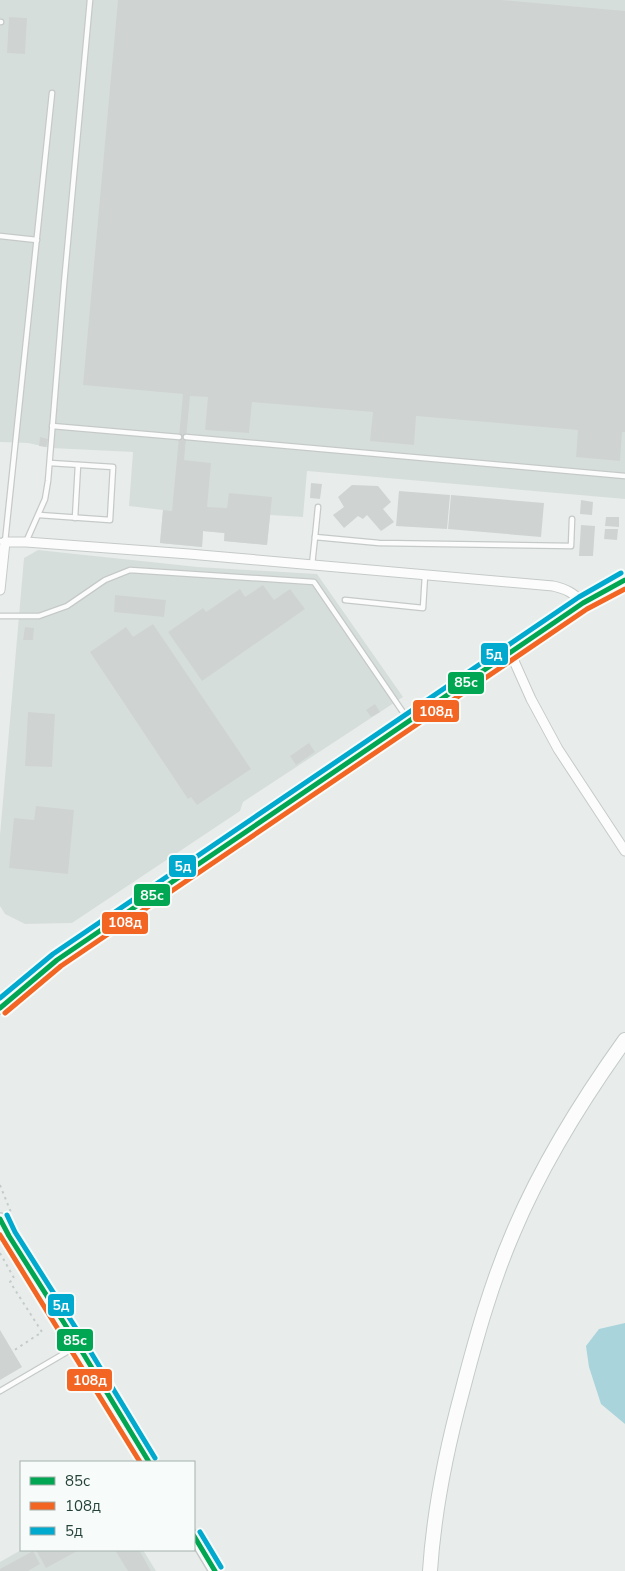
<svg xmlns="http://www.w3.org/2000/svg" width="625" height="1571" viewBox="0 0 625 1571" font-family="'Nunito Sans',sans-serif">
<rect width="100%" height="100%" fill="#e8edeb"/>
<g fill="#d6dedb">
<polygon points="0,0 625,0 625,499 307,471 303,517 270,515 267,545 224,541 224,533 203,531 202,547 160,543 163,510 129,506 133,452 51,448 28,443 0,442"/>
<polygon points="38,550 198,567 317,574 403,697 243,802 240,811 72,923 25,924 5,914 0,906 0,835 24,558"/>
<polygon points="21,1550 143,1550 156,1571 0,1571 0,1562"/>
</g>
<polygon fill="#a9d4db" points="625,1323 625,1424 601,1404 589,1367 586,1346 599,1329"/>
<g fill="#cfd4d2">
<polygon points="118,0 501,0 625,11 625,432 622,432 620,461 576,457 578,430 416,416 414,445 370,441 373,412 252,402 249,433 205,430 208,397 190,396 184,460 211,463 207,507 227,508 229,493 272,497 267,545 224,541 225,533 203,531 202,547 160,543 163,510 172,511 183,394 83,385"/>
<polygon points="9,17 27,18 25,54 7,53"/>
<polygon points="40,437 48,439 46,447 39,446"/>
<polygon points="311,483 322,484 320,499 310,498"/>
<polygon points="352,485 378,486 391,502 383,509 394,522 381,531 367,515 363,519 358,516 344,528 333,515 344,507 338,497"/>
<polygon points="399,491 450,495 447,529 396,526"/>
<polygon points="451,495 544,503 541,537 448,529"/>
<polygon points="581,500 593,502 592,515 580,514"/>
<polygon points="606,517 619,517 619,527 605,526"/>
<polygon points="581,525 595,526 593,556 579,556"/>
<polygon points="605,529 618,529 617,540 604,539"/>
<polygon points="263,585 274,600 290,589 305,609 202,681 168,632 203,608 206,612 240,589 245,597"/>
<polygon points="115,595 166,600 164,617 114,612"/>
<polygon points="153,624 251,769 197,805 191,797 188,799 90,652 126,627 133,637"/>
<polygon points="25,627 34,628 33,640 23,640"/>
<polygon points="375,704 380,712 371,717 366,710"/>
<polygon points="28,712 55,714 52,767 25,766"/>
<polygon points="309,743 315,752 296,765 290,756"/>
<polygon points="36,806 74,810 68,874 9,868 14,818 34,820"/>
<polygon points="0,1330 22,1367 0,1380"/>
<polygon points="36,1550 79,1550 46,1568"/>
<polygon points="115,1550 139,1550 151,1571 128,1571"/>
<polygon points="33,1551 40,1564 28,1571 0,1571 0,1569"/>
</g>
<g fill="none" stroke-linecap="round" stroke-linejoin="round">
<g stroke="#c5cac8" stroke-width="7">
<g id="service">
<polyline points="0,22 1,22"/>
<polyline points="0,236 37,240"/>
<polyline points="52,426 179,437"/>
<polyline points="186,437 625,476"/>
<polyline points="39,515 110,520 113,467 50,463"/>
<polyline points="75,518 78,465"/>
<polyline points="315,537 318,507"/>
<polyline points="0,541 5,542 52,93"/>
<polyline points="26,542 45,499 48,481 64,284 90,0"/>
<polyline points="312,565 315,537 379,543 571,546 572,519"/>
<polyline points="345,600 423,608 425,575"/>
<polyline points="0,616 39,616 67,606 105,580 130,570 314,582 409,721"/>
<polyline points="0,1391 77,1346"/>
</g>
</g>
<g stroke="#c5cac8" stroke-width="11">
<g id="minor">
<path d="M0,590L5,542H26L189,554L553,586C566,589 574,593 583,603"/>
<polyline points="510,652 531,699 558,749 625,851"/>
</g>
</g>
<g stroke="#c5cac8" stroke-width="14">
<g id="tertiary">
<polyline points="0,1008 14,995 57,960 583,603 625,580"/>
<polyline points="0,1219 9,1236 78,1345 149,1462"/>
<polyline points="194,1536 215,1571"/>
</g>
</g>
<g stroke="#c3cbc8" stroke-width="16">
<path id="secondary" d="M430,1571C434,1510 446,1451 462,1392C476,1338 491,1284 513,1233C542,1164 582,1100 625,1040"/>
</g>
<g stroke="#c3ccca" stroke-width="2" stroke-dasharray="2.5 4" stroke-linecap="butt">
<polyline points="0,1185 12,1215"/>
<polyline points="0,1253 14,1278 10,1282 42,1332 13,1351"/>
</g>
<use href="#service" stroke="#fcfcfc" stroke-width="4.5"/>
<use href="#minor" stroke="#fcfcfc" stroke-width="9"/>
<use href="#tertiary" stroke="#fcfcfc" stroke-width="11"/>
<use href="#secondary" stroke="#fcfcfc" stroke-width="14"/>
<g stroke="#f7fbf9" stroke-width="9">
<g id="bus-1">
<polyline points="0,1008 57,960 583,603 625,580"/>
<polyline points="0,1219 9,1236 78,1345 149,1462"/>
<polyline points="194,1536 215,1571"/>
</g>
</g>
<g stroke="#f7fbf9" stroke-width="9">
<g id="bus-2">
<polyline points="5,1013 61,966 587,609 625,589"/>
<polyline points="0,1235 140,1462"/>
</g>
</g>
<g stroke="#f7fbf9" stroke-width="9">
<g id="bus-3">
<polyline points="0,998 53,954 579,597 621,573"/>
<polyline points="7,1215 15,1232 84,1341 155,1458"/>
<polyline points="200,1532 221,1567"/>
</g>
</g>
<use href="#bus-1" stroke="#00a651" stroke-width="5"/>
<use href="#bus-2" stroke="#f26522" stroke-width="5"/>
<use href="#bus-3" stroke="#00a9ce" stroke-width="5"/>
</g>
<g stroke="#f7fbf9" stroke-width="2">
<rect x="480" y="642" width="29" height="24" rx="5" fill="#00a9ce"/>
<rect x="447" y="671" width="38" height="24" rx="5" fill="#00a651"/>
<rect x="412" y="699" width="48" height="24" rx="5" fill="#f26522"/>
<rect x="168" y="854" width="29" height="24" rx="5" fill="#00a9ce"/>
<rect x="133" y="883" width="38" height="24" rx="5" fill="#00a651"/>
<rect x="101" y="911" width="48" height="24" rx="5" fill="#f26522"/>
<rect x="47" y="1293" width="28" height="24" rx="5" fill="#00a9ce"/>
<rect x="56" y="1328" width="38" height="24" rx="5" fill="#00a651"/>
<rect x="66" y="1368" width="47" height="24" rx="5" fill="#f26522"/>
</g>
<g font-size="14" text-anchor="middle" font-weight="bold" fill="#fff">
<text x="494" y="659">5д</text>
<text x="466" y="687">85с</text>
<text x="436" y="716">108д</text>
<text x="183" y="871">5д</text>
<text x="152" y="900">85с</text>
<text x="125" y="927">108д</text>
<text x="61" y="1310">5д</text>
<text x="75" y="1345">85с</text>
<text x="90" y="1385">108д</text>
</g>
<rect x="20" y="1461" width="175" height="90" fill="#f7fbf9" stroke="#a3b1ad"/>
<rect x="30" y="1477" width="25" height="8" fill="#00a651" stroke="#a3b1ad"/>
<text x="65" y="1486" font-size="15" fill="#24423a">85с</text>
<rect x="30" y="1502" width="25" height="8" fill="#f26522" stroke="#a3b1ad"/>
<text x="65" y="1511" font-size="15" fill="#24423a">108д</text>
<rect x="30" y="1527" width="25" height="8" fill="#00a9ce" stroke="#a3b1ad"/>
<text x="65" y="1536" font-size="15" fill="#24423a">5д</text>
</svg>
